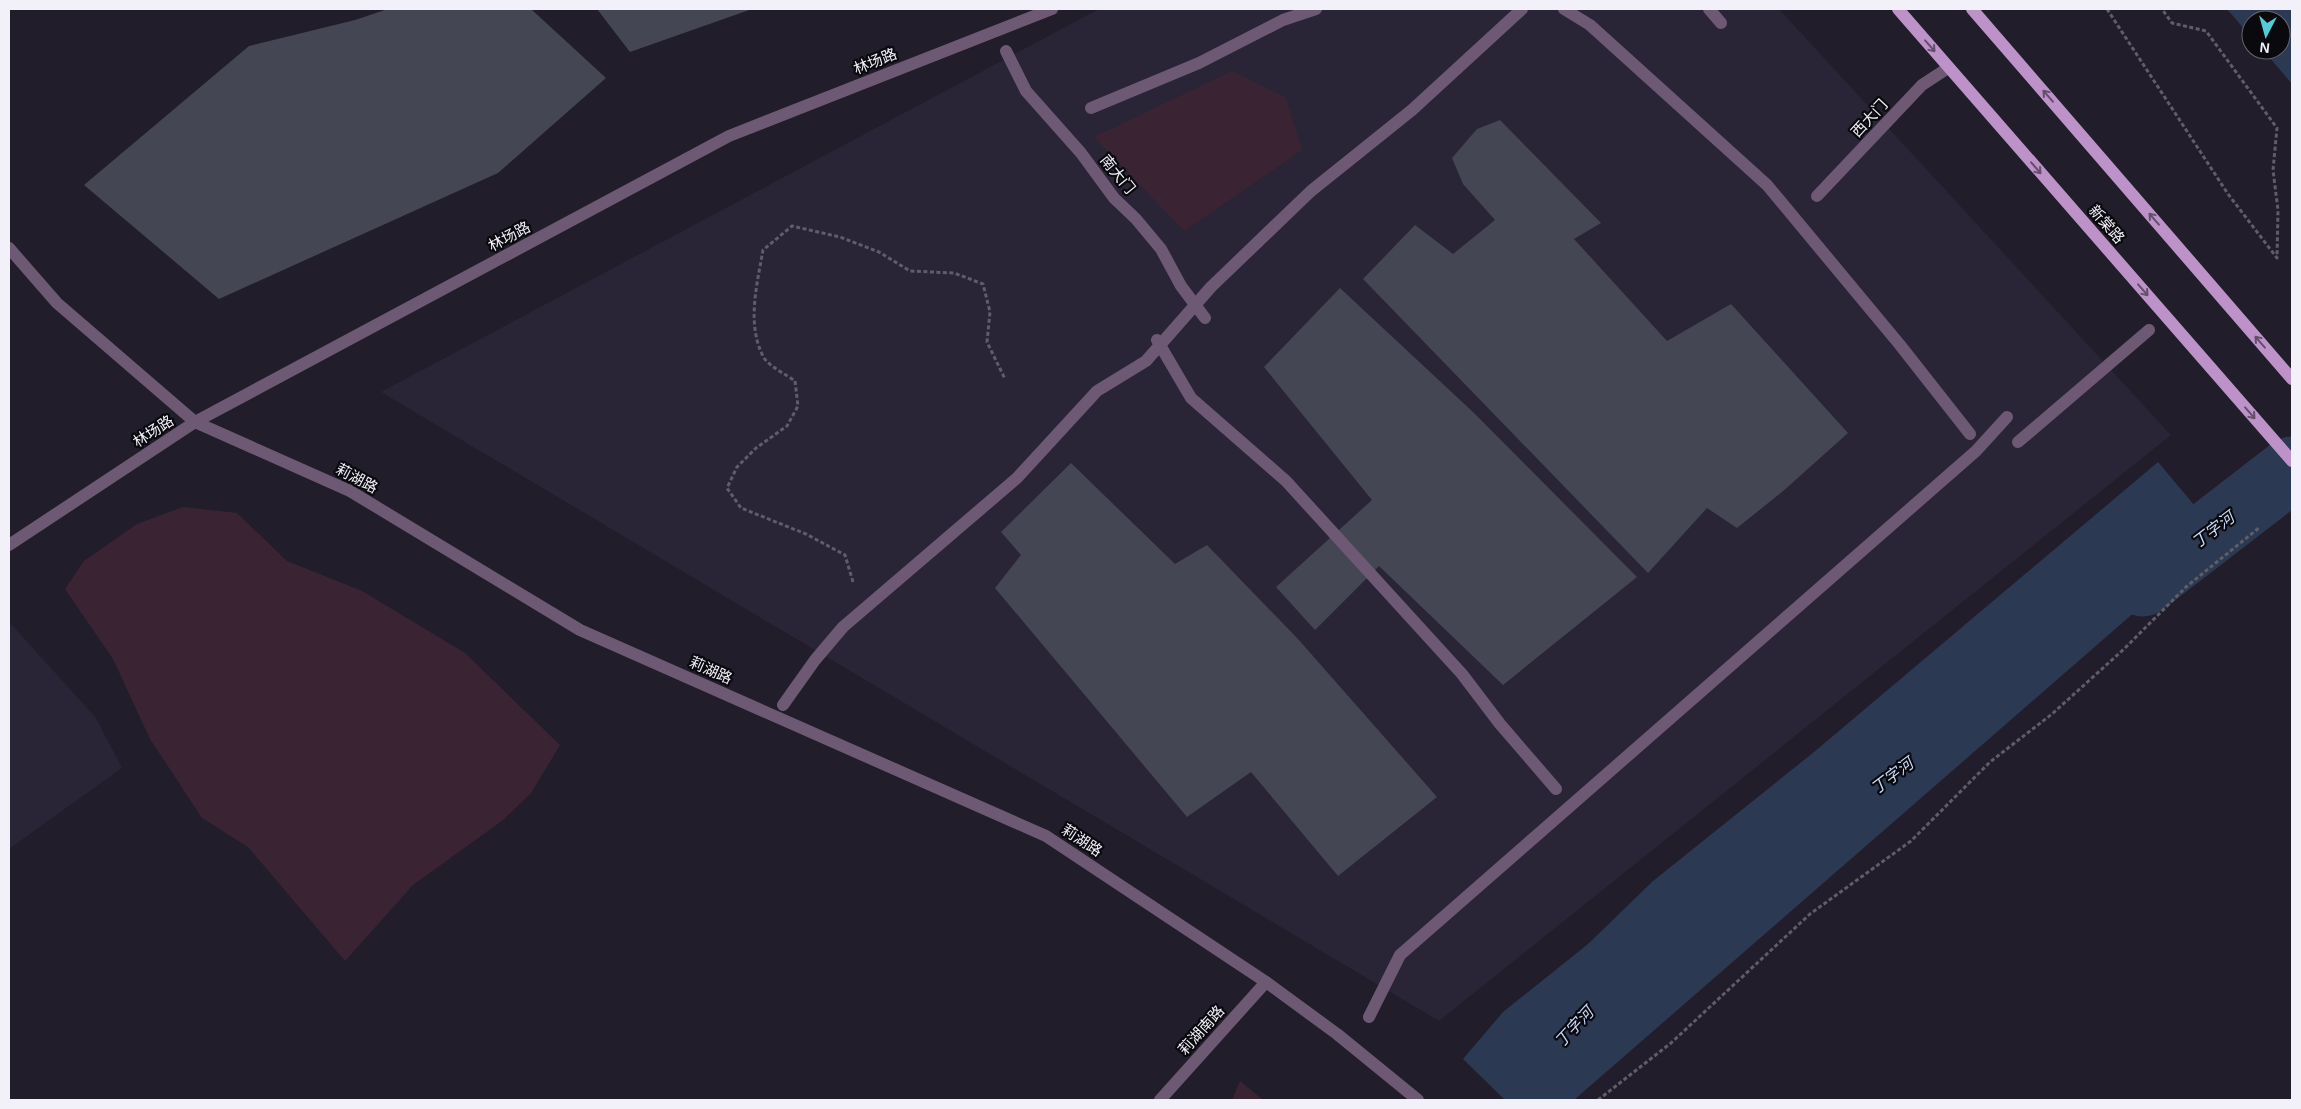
<svg xmlns="http://www.w3.org/2000/svg" width="2301" height="1109" viewBox="0 0 2301 1109" font-family="Helvetica,'Noto Sans SC',sans-serif">
<rect width="100%" height="100%" fill="#211d2a"/>
<g fill="#2a2437">
<polygon points="1099,9 1779,9 2171,435 1439,1021 381,392"/>
<polygon points="12,625 96,718 122,768 9,849 9,627"/>
</g>
<g fill="#3a2434">
<polygon points="1232,71 1286,98 1302,150 1184,231 1094,137"/>
<polygon points="183,507 237,513 287,561 362,591 465,653 560,745 531,793 503,820 413,885 345,961 248,847 202,818 150,739 113,659 65,589 84,561 137,524"/>
<polygon points="1240,1081 1263,1100 1232,1100"/>
</g>
<g fill="#2b3a52">
<polygon points="2227,9 2292,9 2292,84 2263,50 2281,50 2281,20 2251,20 2251,37"/>
<polygon points="2158,462 2221,537 1574,1100 1505,1100 1463,1059 1503,1012 1588,944 1653,881 1814,752"/>
</g>
<g fill="none" stroke-linecap="round" stroke-linejoin="round">
<polyline stroke="#2b3a52" stroke-width="65" points="2143,584 2292,469"/>
</g>
<g fill="#444654">
<polygon points="388,9 531,9 606,78 498,173 219,299 84,185 249,46 355,20"/>
<polygon points="597,9 752,9 630,52"/>
<polygon points="1500,120 1601,223 1574,239 1667,341 1731,304 1848,433 1782,492 1737,528 1707,508 1648,573 1363,279 1415,225 1453,254 1495,220 1463,184 1452,158 1477,129"/>
<polygon points="1340,288 1474,413 1637,577 1503,685 1379,566 1315,630 1276,587 1372,500 1264,367"/>
<polygon points="1071,463 1175,564 1207,545 1298,639 1437,797 1338,876 1251,772 1187,817 995,588 1021,555 1001,532"/>
</g>
<g fill="none" stroke-linecap="round" stroke-linejoin="round">
<g stroke="#605d69" stroke-width="3" stroke-dasharray="4 2.5" stroke-linecap="butt">
<polyline points="2107,9 2228,194 2277,258 2278,210 2273,170 2277,128 2206,31 2172,23 2162,9"/>
<path d="M853,582L845,555L806,534L741,508L727,488L737,467L756,448L787,426L798,406L795,381C787,375 770,367 764,358C746,325 757,285 763,250L792,226L840,237L879,252L910,271L954,273L983,284L990,312L987,342L1005,379"/>
<polyline points="1598,1100 1671,1043 1810,914 1911,841 1990,762 2052,714 2124,649 2186,587 2260,527"/>
</g>
<g stroke="#6d5974" stroke-width="12">
<polyline points="1564,9 1590,25 1767,185 1900,345 1970,434"/>
<polyline points="1709,9 1721,23"/>
<polyline points="1006,51 1026,91 1081,153 1114,198 1136,219 1161,249 1181,286 1205,318"/>
<polyline points="1091,108 1199,63 1283,20 1316,9"/>
<polyline points="1817,196 1922,85 1948,68"/>
<polyline points="9,248 57,303 195,422 350,491 580,630 1046,836 1266,982 1337,1034 1418,1100"/>
<polyline points="1157,340 1191,398 1286,481 1462,674 1500,724 1556,789"/>
<polyline points="2018,442 2149,330"/>
<polyline points="9,545 195,422 729,136 1052,9"/>
<polyline points="783,705 815,660 843,627 1017,478 1097,391 1146,361 1211,287 1311,191 1412,110 1522,9"/>
<polyline points="1369,1017 1400,955 1976,451 2007,417"/>
<polyline points="1160,1100 1266,982"/>
</g>
<g stroke="#bc92c9" stroke-width="12">
<polyline points="1898,9 2292,461"/>
<polyline points="1972,9 2292,379"/>
</g>
</g>
<defs><path id="oneway-shaft" d="M-6 0H5M1.5-3L5.5 0L1.5 3" fill="none" stroke-width="1.6" stroke-linecap="round" stroke-linejoin="round" transform="scale(1.25)"/></defs>
<g stroke="#634e6c">
<use href="#oneway-shaft" transform="translate(1930 46) rotate(49)"/>
<use href="#oneway-shaft" transform="translate(2048 96) rotate(-131)"/>
<use href="#oneway-shaft" transform="translate(2036 168) rotate(49)"/>
<use href="#oneway-shaft" transform="translate(2154 219) rotate(-131)"/>
<use href="#oneway-shaft" transform="translate(2143 290) rotate(49)"/>
<use href="#oneway-shaft" transform="translate(2260 342) rotate(-131)"/>
<use href="#oneway-shaft" transform="translate(2250 413) rotate(49)"/>
</g>
<g text-anchor="middle" dominant-baseline="central" stroke-width="4.5" stroke-linejoin="round" paint-order="stroke">
<g font-size="15" fill="#f2f0f9" stroke="#0a090e">
<text transform="translate(875 61) rotate(-22)">林场路</text>
<text transform="translate(1869 118) rotate(-47)">西大门</text>
<text transform="translate(1118 174) rotate(51)">南大门</text>
<text transform="translate(2107 224) rotate(49)">新棠路</text>
<text transform="translate(509 236) rotate(-28)">林场路</text>
<text transform="translate(153 431) rotate(-33)">林场路</text>
<text transform="translate(357 478) rotate(28)">莉湖路</text>
<text transform="translate(711 670) rotate(24)">莉湖路</text>
<text transform="translate(1082 840) rotate(33)">莉湖路</text>
<text transform="translate(1201 1030) rotate(-48)">莉湖南路</text>
</g>
<g font-size="16" font-style="italic" fill="#c7d9f7" stroke="#0a090e">
<text transform="translate(2213 530) rotate(-37)">丁字河</text>
<text transform="translate(1892 776) rotate(-37)">丁字河</text>
<text transform="translate(1574 1027) rotate(-47)">丁字河</text>
</g>
</g>
<rect width="2301" height="1109" fill="none" stroke="#f2f0f9" stroke-width="20"/>
<g transform="translate(2266 35) rotate(186)"><circle r="24" fill="#0a090e" stroke="#67656c"/>
<path d="M0-4L9 19L0 12L-9 19Z" fill="#52ccd6"/>
<text y="-8" font-size="14" font-weight="bold" text-anchor="middle" fill="#f2f0f9">N</text>
</g>
</svg>
